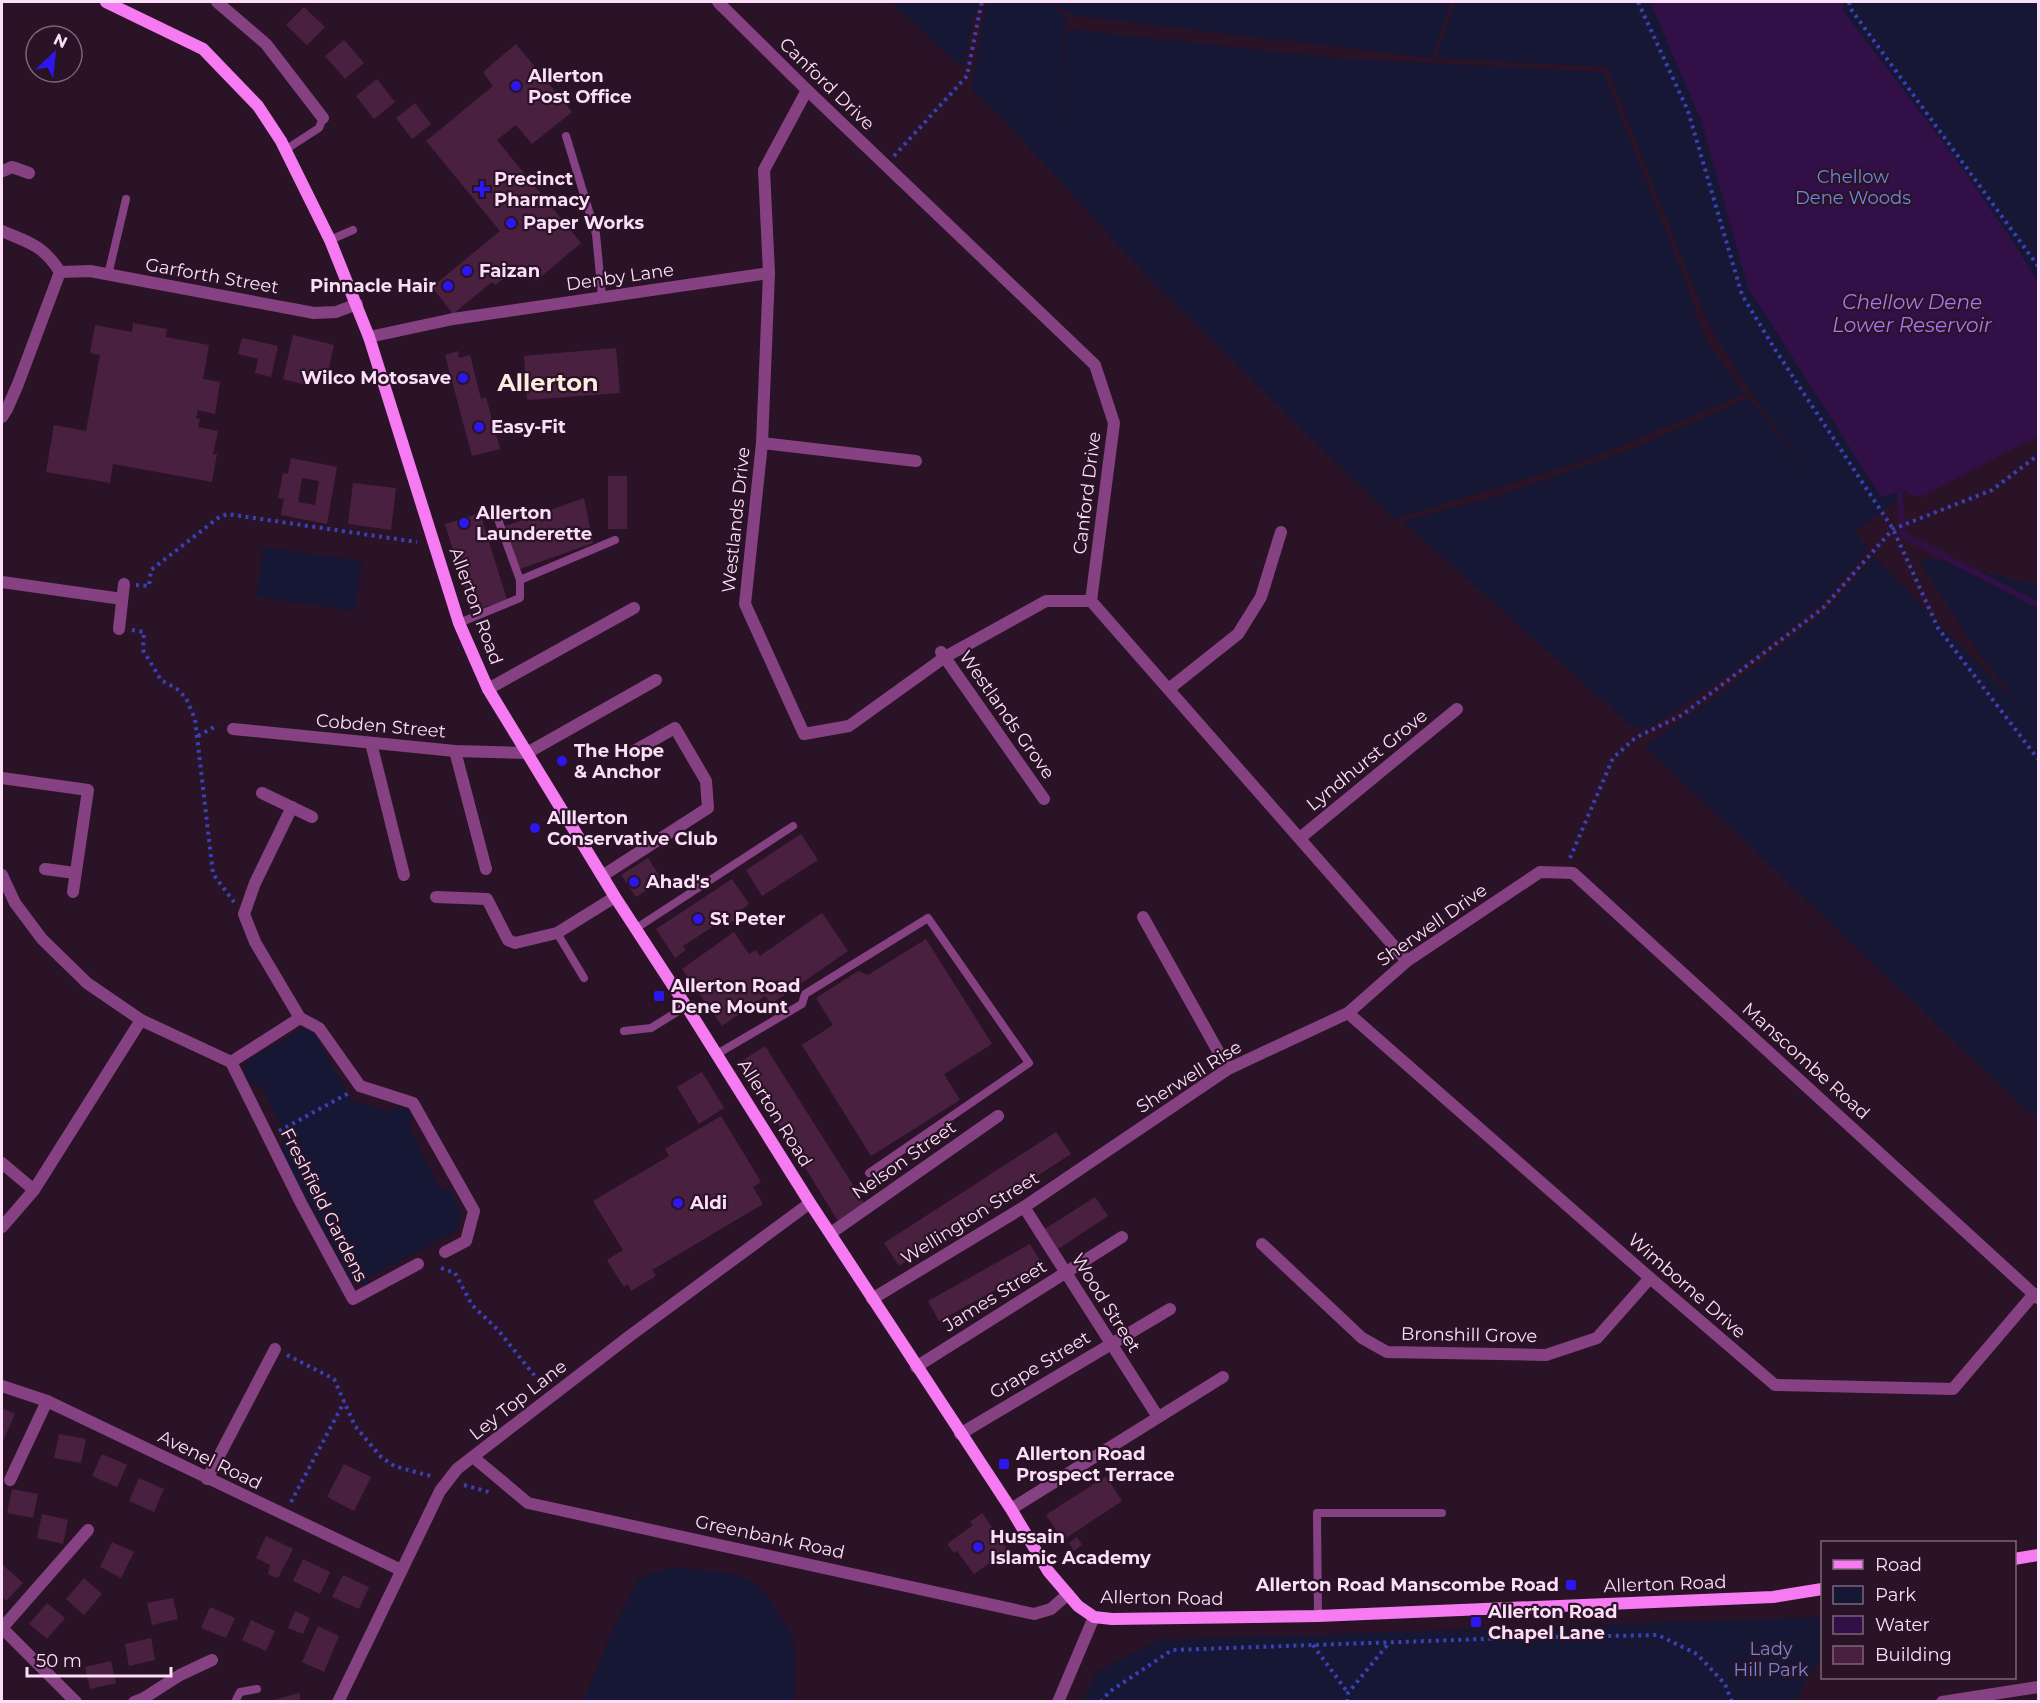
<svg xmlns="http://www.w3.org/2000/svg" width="2040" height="1703" viewBox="0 0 2040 1703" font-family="Montserrat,sans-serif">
<rect width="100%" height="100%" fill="#2a1326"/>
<g fill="#161734">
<polygon points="890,2 983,2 975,10 963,68"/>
<polygon points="992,2 1049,2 1066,17 1056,135 1067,29 1333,58 1603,72 1681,270 1705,339 1744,394 1589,459 1394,519 1155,285 1004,120 971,89 986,7"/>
<polygon points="1051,2 1451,2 1431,58 1071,15"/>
<polygon points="1456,2 2038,2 2038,393 1855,532 1869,551 1820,605 1737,669 1647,729 1629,724 1402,521 1499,496 1632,449 1749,398 1813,479 1748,388 1707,321 1607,67 1435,58"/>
<polygon points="264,547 362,561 355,611 256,596"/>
<polygon points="1874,556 2024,711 1977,651 1921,564 1924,557 2038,585 2038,1119 2018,1102 1645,746 1710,701 1824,613"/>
<polygon points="301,1030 308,1030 315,1035 351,1100 391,1112 399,1106 405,1107 413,1118 408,1124 440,1190 449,1188 461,1211 456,1231 369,1277 368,1286 351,1281 280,1149 286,1136 262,1087 246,1081 244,1068 249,1059"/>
<polygon points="671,1567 724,1572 746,1578 765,1593 793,1637 795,1689 791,1701 584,1701 608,1640 639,1578"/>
<polygon points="1822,1617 1822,1655 1795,1701 1083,1701 1096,1672 1160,1640"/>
</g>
<polygon fill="#330f47" points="1650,2 1842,2 1844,12 1955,158 2012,240 2038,282 2038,436 1921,497 1900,490 1882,498 1748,287 1701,120"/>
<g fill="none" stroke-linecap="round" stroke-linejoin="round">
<polyline stroke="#330f47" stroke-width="6" points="1899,485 1903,535 2038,605"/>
</g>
<g fill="#4a2041" fill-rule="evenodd">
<polygon points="304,7 325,27 307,45 286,25"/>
<polygon points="344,40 364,63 345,79 325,56"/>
<polygon points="516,44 572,112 532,144 516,125 497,140 581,243 536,281 524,267 511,278 508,275 495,285 492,282 453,314 432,287 500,231 426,141 493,86 483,72"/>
<polygon points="377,79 395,102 374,119 356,96"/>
<polygon points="415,103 431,124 412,139 396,118"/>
<polygon points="133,323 167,329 166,337 209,345 203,379 220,382 215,414 198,410 196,418 200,419 198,427 218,431 213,454 217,454 212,482 113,464 110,483 46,472 54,425 86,431 100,355 90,353 95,325 132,332"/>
<polygon points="293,335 334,345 326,380 309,376 307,385 283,379"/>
<polygon points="242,338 278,346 271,377 255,373 258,359 238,354"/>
<polygon points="616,348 620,393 527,400 524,356"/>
<polygon points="458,351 459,358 470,355 481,399 486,397 500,449 472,456 445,355"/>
<path d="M291,458L337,467L327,524L281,515L284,499L278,498L283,473L288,474ZM302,478L319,481L315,505L298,502Z"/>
<rect x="608" y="476" width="19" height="53"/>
<polygon points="353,483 396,488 391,530 348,524"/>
<polygon points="584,498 593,543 520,569 505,526"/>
<polygon points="480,513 507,600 472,611 445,524"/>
<polygon points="801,834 818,860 762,896 746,870"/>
<polygon points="648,858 662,880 636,897 621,875"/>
<polygon points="732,879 749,904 741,910 744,914 730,923 726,918 683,946 686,950 675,958 656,929"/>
<polygon points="822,913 848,951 771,1004 765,996 722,1026 682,969 734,932 749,954 756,950 760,956"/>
<polygon points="926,939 992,1044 944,1074 960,1100 871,1156 802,1045 833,1025 816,998 858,971 868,975"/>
<polygon points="765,1046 865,1204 838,1221 740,1062"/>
<polygon points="702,1072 724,1108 699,1124 677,1087"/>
<polygon points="721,1116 761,1182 753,1187 763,1204 652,1270 656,1276 631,1291 628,1284 624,1287 607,1260 623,1250 593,1201 669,1156 665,1149"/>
<polygon points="1056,1132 1071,1154 899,1266 884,1243"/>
<polygon points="1095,1197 1108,1216 1058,1249 1045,1229"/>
<polygon points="1030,1244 1042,1264 939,1321 928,1301"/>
<polygon points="2,1408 15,1414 2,1443"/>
<polygon points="59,1434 86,1439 81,1463 54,1458"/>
<polygon points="102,1454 127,1465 117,1487 92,1476"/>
<polygon points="344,1464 371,1477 354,1511 327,1497"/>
<polygon points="1106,1476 1122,1501 1063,1540 1046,1515"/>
<polygon points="139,1478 164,1489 154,1512 129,1501"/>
<polygon points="12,1489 38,1494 33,1518 7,1513"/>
<polygon points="982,1513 1008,1550 974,1574 957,1551 954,1553 947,1544 973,1525 970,1522"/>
<polygon points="42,1514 68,1520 63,1544 37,1538"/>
<polygon points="266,1536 293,1549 279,1576 276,1578 268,1574 270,1565 256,1558"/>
<polygon points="1077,1537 1082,1545 1074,1551 1069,1543"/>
<polygon points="112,1542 134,1552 121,1578 100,1567"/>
<polygon points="303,1559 330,1572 320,1594 293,1581"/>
<polygon points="3,1565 23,1583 6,1601 2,1596"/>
<polygon points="343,1575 369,1587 359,1609 332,1597"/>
<polygon points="84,1578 102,1594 84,1615 66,1599"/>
<polygon points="173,1598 178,1619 152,1625 147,1603"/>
<polygon points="47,1603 65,1618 47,1639 29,1624"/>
<polygon points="210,1607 235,1618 226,1638 201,1628"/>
<polygon points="295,1611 310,1618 303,1634 288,1628"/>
<polygon points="251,1620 275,1631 266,1651 242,1640"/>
<polygon points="318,1626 339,1636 324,1672 302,1662"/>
<polygon points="151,1638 155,1660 129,1666 125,1644"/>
<polygon points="111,1661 116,1683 90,1689 85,1667"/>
<polygon points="299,1693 301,1701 270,1701"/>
</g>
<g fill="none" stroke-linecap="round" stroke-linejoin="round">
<g stroke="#3941b6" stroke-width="4" stroke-dasharray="3 4.5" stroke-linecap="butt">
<polyline points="1638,2 1688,111 1742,295 1776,351 1893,529 1938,628 2038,759"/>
<polyline points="1849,2 1850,8 2038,266"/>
<polyline points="894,156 967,76 981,5 983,2"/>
<polyline points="136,585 149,586 151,570 218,518 227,514 417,542"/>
<polyline points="132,630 144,632 143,650 161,680 177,689 186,698 195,719 213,874 234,902"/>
<polyline points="198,736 216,726 218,726"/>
<polyline points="1570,858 1613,758 1635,738 1682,715 1823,608 1893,529 1992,490 2038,455"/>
<polyline points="279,1131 349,1093"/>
<polyline points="441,1268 455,1273 472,1305 498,1330 542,1385"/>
<polyline points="287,1355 334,1379 355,1426 380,1456 394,1466 434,1477"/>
<polyline points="464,1485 489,1492"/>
<polyline points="291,1502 344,1402"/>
<polyline points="1313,1645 1348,1693"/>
<polyline points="1101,1702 1109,1692 1172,1650 1512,1638 1658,1635 1697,1654 1725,1684 1732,1702"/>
<polyline points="1347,1702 1348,1693 1389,1643"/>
</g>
<g stroke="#864183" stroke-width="8">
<polyline points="566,136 596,234 602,297"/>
<polyline points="285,150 319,128 323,118"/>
<polyline points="330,240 353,230"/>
<polyline points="108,275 126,199"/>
<polyline points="520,580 615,540"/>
<polyline points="459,623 520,598 520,580 499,522"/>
<polyline points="635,929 793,826"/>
<polyline points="557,933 584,978"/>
<polyline points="624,1031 651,1028 685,1007"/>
<polyline points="717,1054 802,1004 805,994 928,918 1029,1063 869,1173"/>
<polyline points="1318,1616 1317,1513 1442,1513"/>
<polyline points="235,1702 240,1692 257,1689"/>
</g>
<g stroke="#864183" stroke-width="12">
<polyline points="217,2 266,44 323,118"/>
<polyline points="718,2 807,90 1095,365 1114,423 1091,601 1407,961"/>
<polyline points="807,90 764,170 769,273 762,443 745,604 804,734 849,726 945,657 1046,601 1091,601"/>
<polyline points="3,171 12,167 29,173"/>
<path d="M2,231C30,243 43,245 60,272"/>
<polyline points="60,272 90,271 314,313 336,312 357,304"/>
<polyline points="369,337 453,319 769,273"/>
<polyline points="2,417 7,409 18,384 60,272"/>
<polyline points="762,443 916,461"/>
<polyline points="2,582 122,599"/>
<polyline points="119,629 124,584"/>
<polyline points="941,652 1044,799"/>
<polyline points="1170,688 1238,634 1261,597 1281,532"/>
<polyline points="488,689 634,608"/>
<polyline points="233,729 455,751 527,753 656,680"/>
<polyline points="371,743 404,875"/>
<polyline points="455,751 486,869"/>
<polyline points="2,778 88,790 73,892"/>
<polyline points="262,793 312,817"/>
<polyline points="292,807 255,883 244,914 255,942 300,1018"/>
<polyline points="1300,838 1457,709"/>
<polyline points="45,869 75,873"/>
<polyline points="2,875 15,903 42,939 87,983 141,1020 231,1062 300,1018"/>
<polyline points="602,876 708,808 706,781 675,728 634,751"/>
<polyline points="436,897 487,899 508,940 515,943 557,933 615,897"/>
<polyline points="1143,917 1228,1069"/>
<polyline points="1348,1013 1650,1278 1775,1385 1953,1389 2034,1294"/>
<polyline points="300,1018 319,1028 360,1086 413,1103 474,1211 466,1241 445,1252"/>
<polyline points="231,1062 301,1203 353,1299 418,1264"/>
<polyline points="2,1163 34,1190"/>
<polyline points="1024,1207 1158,1417"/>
<polyline points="2,1227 34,1190 141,1020"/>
<polyline points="831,1233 998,1116"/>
<polyline points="1262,1244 1362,1338 1387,1352 1546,1355 1597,1338 1650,1278"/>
<polyline points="872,1299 1024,1207 1228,1069 1348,1013 1407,961 1540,872 1573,873 2038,1298"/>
<polyline points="916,1367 1122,1237"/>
<polyline points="2,1386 47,1401 401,1570"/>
<polyline points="960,1434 1170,1309"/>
<polyline points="473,1457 528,1503 1034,1614 1051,1609 1068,1594"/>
<polyline points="207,1479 275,1349"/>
<polyline points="10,1480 47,1401"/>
<polyline points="1011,1509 1223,1377"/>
<polyline points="2,1628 88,1530"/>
<polyline points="2,1628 76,1702"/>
<polyline points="134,1702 144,1698 180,1675 212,1660"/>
<polyline points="338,1702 440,1491 457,1469 631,1335 810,1203"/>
<polyline points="1058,1702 1094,1617"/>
<polyline points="1942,1702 2038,1687"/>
</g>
<g stroke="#f67bf3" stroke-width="12">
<polyline points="106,2 203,49 258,106 281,141 330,240 369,337 459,623 488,689 615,897 690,1012 810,1203 1011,1509 1048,1571 1078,1606 1094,1617 1112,1619 1318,1616 1773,1597 1822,1589"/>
<polyline points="2014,1559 2038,1555"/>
</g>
</g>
<g fill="#2d17f0" stroke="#2a1326" stroke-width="2">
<circle cx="516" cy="86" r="6"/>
<path d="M479 180h6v6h6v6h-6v6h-6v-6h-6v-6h6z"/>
<circle cx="511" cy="223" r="6"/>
<circle cx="467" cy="271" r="6"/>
<circle cx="448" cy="286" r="6"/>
<circle cx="463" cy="378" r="6"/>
<circle cx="479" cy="427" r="6"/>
<circle cx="464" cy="523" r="6"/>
<circle cx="562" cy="761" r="6"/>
<circle cx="535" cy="828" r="6"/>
<circle cx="634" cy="882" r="6"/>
<circle cx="698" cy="919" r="6"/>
<rect x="653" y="990" width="12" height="12" rx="3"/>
<circle cx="678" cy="1203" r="6"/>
<rect x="998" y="1458" width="12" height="12" rx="3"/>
<circle cx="978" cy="1547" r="6"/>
<rect x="1565" y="1579" width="12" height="12" rx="3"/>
<rect x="1470" y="1616" width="12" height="12" rx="3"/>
</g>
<g text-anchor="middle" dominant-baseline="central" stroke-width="4.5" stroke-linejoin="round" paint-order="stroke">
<g font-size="18" font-weight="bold" fill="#fddef9" stroke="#2a1326" text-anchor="start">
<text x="528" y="76">Allerton<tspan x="528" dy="21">Post Office</tspan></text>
<text x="494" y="179">Precinct<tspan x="494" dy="21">Pharmacy</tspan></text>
<text x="523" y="223">Paper Works</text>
<text x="479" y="271">Faizan</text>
<text x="436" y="286" text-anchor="end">Pinnacle Hair</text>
<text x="451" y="378" text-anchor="end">Wilco Motosave</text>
<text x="491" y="427">Easy-Fit</text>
<text x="476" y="513">Allerton<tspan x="476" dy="21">Launderette</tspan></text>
<text x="574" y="751">The Hope<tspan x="574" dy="21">&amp; Anchor</tspan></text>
<text x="547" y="818">Alllerton<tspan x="547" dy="21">Conservative Club</tspan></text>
<text x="646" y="882">Ahad's</text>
<text x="710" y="919">St Peter</text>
<text x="671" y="986">Allerton Road<tspan x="671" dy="21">Dene Mount</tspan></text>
<text x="690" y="1203">Aldi</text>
<text x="1016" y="1454">Allerton Road<tspan x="1016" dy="21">Prospect Terrace</tspan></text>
<text x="990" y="1537">Hussain<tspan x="990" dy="21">Islamic Academy</tspan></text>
<text x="1559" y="1585" text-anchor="end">Allerton Road Manscombe Road</text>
<text x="1488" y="1612">Allerton Road<tspan x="1488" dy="21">Chapel Lane</tspan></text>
</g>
<g font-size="18" fill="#fddef9" stroke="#2a1326">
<text transform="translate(827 84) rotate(44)">Canford Drive</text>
<text transform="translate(212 276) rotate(10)">Garforth Street</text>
<text transform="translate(620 277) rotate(-8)">Denby Lane</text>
<text transform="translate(1087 493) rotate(-83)">Canford Drive</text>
<text transform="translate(736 520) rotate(-84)">Westlands Drive</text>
<text transform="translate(476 606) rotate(70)">Allerton Road</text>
<text transform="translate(1007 715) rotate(55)">Westlands Grove</text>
<text transform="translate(381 726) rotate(5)">Cobden Street</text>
<text transform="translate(1367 760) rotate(-39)">Lyndhurst Grove</text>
<text transform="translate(1432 925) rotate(-35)">Sherwell Drive</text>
<text transform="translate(1806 1061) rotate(42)">Manscombe Road</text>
<text transform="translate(1189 1077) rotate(-32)">Sherwell Rise</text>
<text transform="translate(775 1113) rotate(58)">Allerton Road</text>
<text transform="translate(904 1160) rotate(-35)">Nelson Street</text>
<text transform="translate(324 1205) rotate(63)">Freshfield Gardens</text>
<text transform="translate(970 1218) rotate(-32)">Wellington Street</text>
<text transform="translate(1687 1286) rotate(41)">Wimborne Drive</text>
<text transform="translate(995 1296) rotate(-32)">James Street</text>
<text transform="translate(1106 1303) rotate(58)">Wood Street</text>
<text transform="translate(1469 1335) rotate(1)">Bronshill Grove</text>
<text transform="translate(1040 1365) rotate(-31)">Grape Street</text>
<text transform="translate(518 1400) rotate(-38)">Ley Top Lane</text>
<text transform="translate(210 1460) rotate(26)">Avenel Road</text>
<text transform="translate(770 1537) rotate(12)">Greenbank Road</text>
<text transform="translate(1665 1584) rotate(-2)">Allerton Road</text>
<text transform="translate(1162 1598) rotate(1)">Allerton Road</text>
</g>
<g font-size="18" fill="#6d88da" stroke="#2a1326">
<text x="1853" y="177">Chellow<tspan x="1853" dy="21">Dene Woods</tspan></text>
<text x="1771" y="1649">Lady<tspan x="1771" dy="21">Hill Park</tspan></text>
</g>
<g font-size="20" font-style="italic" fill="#b073f6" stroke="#2a1326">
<text x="1912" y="302">Chellow Dene<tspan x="1912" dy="23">Lower Reservoir</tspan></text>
</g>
<g font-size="24" font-weight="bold" fill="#fdebe0" stroke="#2a1326">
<text x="548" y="382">Allerton</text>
</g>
</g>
<rect width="2040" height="1703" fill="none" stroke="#fddef9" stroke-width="6"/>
<rect x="1821" y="1541" width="195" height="138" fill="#2a1326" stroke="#7e647a" stroke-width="1.5"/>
<rect x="1833" y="1560" width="30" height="9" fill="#f67bf3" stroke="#7e647a" stroke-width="1.5"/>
<text x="1875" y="1571" font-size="18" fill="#fddef9">Road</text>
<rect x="1833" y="1586" width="30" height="18" fill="#161734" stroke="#7e647a" stroke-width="1.5"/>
<text x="1875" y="1601" font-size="18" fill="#fddef9">Park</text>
<rect x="1833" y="1616" width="30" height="18" fill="#330f47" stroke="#7e647a" stroke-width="1.5"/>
<text x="1875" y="1631" font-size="18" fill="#fddef9">Water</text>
<rect x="1833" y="1646" width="30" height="18" fill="#4a2041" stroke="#7e647a" stroke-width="1.5"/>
<text x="1875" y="1661" font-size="18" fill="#fddef9">Building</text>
<g transform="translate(54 54) rotate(26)"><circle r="28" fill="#2a1326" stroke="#7e647a" stroke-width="1.5"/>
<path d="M0-4.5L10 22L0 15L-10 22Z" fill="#2d17f0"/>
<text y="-9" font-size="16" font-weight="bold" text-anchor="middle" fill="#fddef9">N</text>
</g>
<path d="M27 1667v9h144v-9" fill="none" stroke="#fddef9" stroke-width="3"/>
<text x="36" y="1667" font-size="18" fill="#fddef9" stroke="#2a1326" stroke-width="4.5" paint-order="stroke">50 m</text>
</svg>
